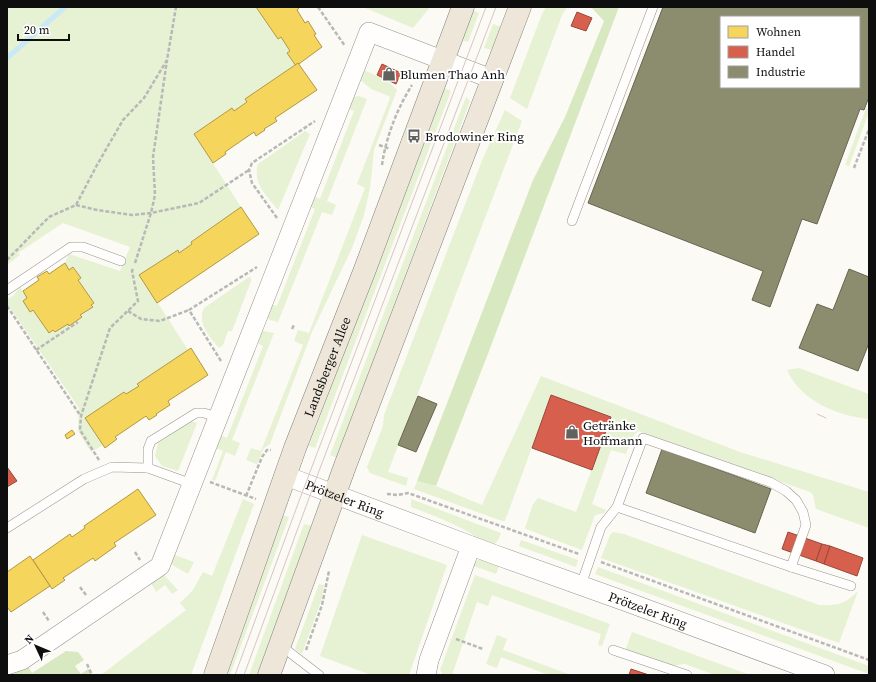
<svg xmlns="http://www.w3.org/2000/svg" width="876" height="682" viewBox="0 0 876 682" font-family="'Source Serif 4',serif">
<rect width="100%" height="100%" fill="#fcfaf4"/>
<g fill="#e7f1d4">
<polygon points="7,7 256,7 278,39 281,37 290,51 287,53 296,66 234,111 232,109 194,134 241,207 191,241 192,244 179,253 178,251 140,275 188,350 138,383 139,386 126,394 124,392 85,418 103,445 91,452 78,431 79,408 7,303 7,299 13,296 20,287 27,298 30,312 33,310 49,333 53,330 55,332 68,324 69,325 81,317 80,315 92,307 91,305 94,303 78,280 81,278 74,267 69,270 65,263 69,254 120,271 130,247 63,223 18,253 20,255 7,265"/>
<polygon points="363,7 430,7 413,28"/>
<polygon points="546,7 567,7 562,15 527,109 510,98 542,14"/>
<polygon points="472,10 479,13 468,42 461,40"/>
<polygon points="493,24 502,27 492,50 484,48"/>
<path d="M360,69C372,73 389,80 397,90L374,150L370,188L364,215L352,248L312,332L270,444L264,448L257,464L246,460L251,448L261,451L303,345L294,341L298,330L309,333L365,188L357,184L390,98L389,96L371,89L357,77Z"/>
<polygon points="446,89 451,91 315,448 309,446 444,90"/>
<polygon points="359,96 367,99 327,201 336,205 332,215 322,212 278,322 270,320 263,314 269,304 277,306 315,209 307,206 311,195 320,199 354,111 346,108 349,98"/>
<polygon points="466,97 470,101 337,458 330,455"/>
<polygon points="866,108 869,109 869,112 849,166 845,165"/>
<polygon points="505,110 522,121 388,472 408,478 406,486 370,473 367,467 383,426 384,415 483,158"/>
<path d="M305,131L310,134L278,210C267,196 252,183 258,164Z"/>
<path d="M249,277L251,278V281L232,331H228L223,345L219,348C210,337 197,324 204,308Z"/>
<polygon points="259,330 274,333 232,440 240,443 235,456 226,452 215,481 212,480 223,451 214,447 219,435 227,438 263,346 255,342"/>
<path d="M799,368L869,394V419C837,416 801,401 787,370Z"/>
<polygon points="541,376 740,452 869,492 869,528 816,509 813,495 810,492 638,431 633,436 626,454 611,450 592,504 606,510 604,513 595,515 582,550 526,529 525,528 533,504 538,498 576,512 611,417 551,395 505,521 502,521 414,489 417,481 436,486 482,505"/>
<polygon points="191,421 197,423 178,471 162,466 155,456 158,443"/>
<polygon points="243,499 254,504 191,675 101,675 186,610 180,603 193,590 203,572 212,576"/>
<path d="M411,499L501,533L498,540L494,545C483,543 473,534 463,529C446,520 429,514 411,507Z"/>
<polygon points="282,515 289,517 230,675 224,675"/>
<polygon points="304,524 312,526 257,675 249,675"/>
<path d="M613,532L624,534L819,605C838,606 845,604 858,591L839,643L601,558L610,535Z"/>
<polygon points="362,535 447,565 409,675 371,675 320,656"/>
<polygon points="521,540 578,560 576,567 519,546"/>
<polygon points="172,554 194,562 188,574 169,563"/>
<polygon points="480,559 500,564 496,574 471,565"/>
<polygon points="598,567 869,666 869,674 595,574"/>
<polygon points="162,573 178,590 172,594 165,585 156,592 151,583"/>
<polygon points="475,575 610,624 602,646 598,645 601,634 492,595 488,606 477,602 452,675 443,675 440,670"/>
<polygon points="319,584 324,585 322,598 302,654 295,649"/>
<polygon points="632,632 750,675 715,675 685,664 671,666 625,651"/>
<polygon points="497,635 507,639 503,650 571,675 549,675 501,657 497,668 486,664"/>
</g>
<g fill="#d8e9c1">
<polygon points="591,7 619,7 486,359 436,486 417,481 533,180 565,117 604,21"/>
<polygon points="66,651 78,652 84,660 75,666 81,674 88,669 93,675 11,675 27,665 32,673"/>
</g>
<g fill="#f6d55c" stroke="#b09945">
<polygon points="256,7 298,7 299,8 297,10 305,23 308,21 316,34 314,35 322,47 296,66 287,53 290,51 281,37 278,39"/>
<polygon points="298,63 317,90 275,118 277,121 264,129 265,130 256,136 254,132 225,152 226,154 213,163 194,134 232,108 234,111 247,102 245,99"/>
<polygon points="241,207 259,234 157,303 139,275 178,250 179,253 192,244 191,242"/>
<polygon points="65,263 69,270 73,267 81,278 78,280 94,303 91,305 93,307 80,315 82,317 69,326 68,324 55,332 53,330 49,333 33,310 30,312 23,301 27,298 23,291 39,280 37,277 47,271 49,274"/>
<polygon points="191,348 208,375 168,401 170,405 156,414 157,415 149,420 146,416 115,437 117,439 105,448 85,418 124,392 126,394 139,386 137,384"/>
<polygon points="72,430 75,434 67,439 65,435"/>
<polygon points="138,489 156,515 114,543 116,546 95,561 93,558 63,578 65,580 52,589 33,560 70,534 72,537 85,528 84,526"/>
<polygon points="30,556 50,586 11,612 7,607 7,572"/>
</g>
<g fill="#d6604d" stroke="#9a473a">
<polygon points="577,12 592,18 586,31 571,26"/>
<polygon points="382,64 401,73 396,84 377,75"/>
<polygon points="551,395 611,417 592,470 532,448"/>
<polygon points="7,467 17,481 7,487"/>
<polygon points="788,532 822,544 816,561 782,549"/>
<polygon points="822,544 830,546 824,564 816,561"/>
<polygon points="830,546 863,558 857,576 824,564"/>
<polygon points="631,669 649,675 629,675"/>
</g>
<g fill="#8c8c6e" stroke="#666651" fill-rule="evenodd">
<path d="M663,7H869V97L864,110L860,109L817,224L802,219L770,307L752,300L763,271L588,203ZM721,17H859V87H721Z"/>
<polygon points="849,269 869,277 869,343 858,371 799,348 817,304 833,310"/>
<polygon points="418,396 437,404 416,452 398,445"/>
<polygon points="662,449 771,489 755,533 646,493"/>
</g>
<g fill="none" stroke-linecap="round" stroke-linejoin="round">
<polyline stroke="#cae9f6" stroke-width="5" points="7,58 65,7"/>
<g stroke="#959492" stroke-width="10">
<g id="lane">
<polyline points="572,221 653,7"/>
<polyline points="7,290 71,247 83,247 121,261"/>
<polyline points="148,468 148,449 151,441 196,413 204,413 217,417"/>
<polyline points="617,507 791,567 851,586"/>
<polyline points="7,528 84,479 112,467 148,468 192,484"/>
<polyline points="581,585 601,527 617,507 643,438 770,482 786,491 796,500 803,512 806,525 791,567"/>
<polyline points="280,645 319,675"/>
<polyline points="613,650 687,675"/>
</g>
</g>
<g stroke="#959492" stroke-width="20">
<g id="street">
<path id="s1" d="M286,476L493,554L630,603L825,675"/>
<polyline points="7,665 22,660 160,566 369,32 492,79"/>
<polyline points="426,675 429,660 471,546"/>
</g>
</g>
<g stroke="#82827f" stroke-width="23">
<g id="primary">
<path id="s2" d="M215,675L295,448L364,272L463,7"/>
<polyline points="269,675 345,466 520,7"/>
</g>
</g>
<g stroke="#b8b8b7" stroke-width="2.5" stroke-dasharray="4 2" stroke-linecap="butt">
<polyline points="318,7 345,46"/>
<polyline points="379,145 390,149"/>
<path d="M382,165C386,137 397,109 412,85"/>
<polyline points="854,168 869,129"/>
<polyline points="76,205 97,210 132,215 151,213 199,203 249,170"/>
<polyline points="277,218 252,183 249,170 252,163 315,121"/>
<polyline points="7,260 49,217 76,205 97,165 123,120 144,98 167,60 176,7"/>
<polyline points="135,263 151,213 155,195 153,157 167,60"/>
<polyline points="7,306 80,415"/>
<polyline points="128,311 141,319 160,321 189,310"/>
<polyline points="292,329 294,325"/>
<polyline points="36,350 78,322"/>
<polyline points="221,361 189,310 257,267"/>
<polyline points="99,460 80,430 81,416 110,328 138,301 132,271 133,268"/>
<polyline points="210,482 256,499"/>
<polyline points="387,494 398,495 408,493 579,554"/>
<polyline points="246,496 262,457 267,450 271,450"/>
<polyline points="135,552 140,560"/>
<polyline points="601,562 869,660"/>
<polyline points="80,587 86,595"/>
<polyline points="43,612 49,621"/>
<polyline points="456,639 483,649"/>
<polyline points="306,650 322,605 329,571"/>
<polyline points="87,664 92,675"/>
</g>
<use href="#lane" stroke="#fffefd" stroke-width="9"/>
<use href="#street" stroke="#fffefd" stroke-width="19"/>
<use href="#primary" stroke="#ede6d9" stroke-width="22"/>
<g stroke="#d8c4c6" stroke-width="1">
<polyline points="817,414 826,418"/>
<polyline points="235,675 299,501 486,7"/>
<polyline points="244,675 319,471 496,7"/>
</g>
</g>
<defs>
<g id="shop-bare" transform="scale(1.08)"><path d="M-5-2.5h2.3a2.7 3.5 0 0 1 5.4 0H5L5.5 6h-11ZM-1.5-2.5h3a1.5 2.3 0 0 0-3 0Z" fill="#61615e" stroke="#fff" stroke-width="2.5" paint-order="stroke"/></g>
<g id="bus-bare" transform="scale(1.08)"><path d="M-5-6H5V4H4V6H2V4H-2V6H-4V4H-5ZM-3.5-4V0h7V-4ZM-3.5 1.2v1.5H-2V1.2ZM2 1.2v1.5H3.5V1.2Z" fill="#61615e" stroke="#fff" stroke-width="2.5" paint-order="stroke"/></g>
</defs>
<g fill-rule="evenodd">
<use href="#shop-bare" x="389" y="74"/>
<use href="#bus-bare" x="414" y="136"/>
<use href="#shop-bare" x="572" y="432"/>
</g>
<g text-anchor="middle" dominant-baseline="central" stroke-width="4" stroke-linejoin="round" paint-order="stroke">
<g font-size="13" fill="#0e0e0e" stroke="#fff" text-anchor="start">
<text x="400" y="74">Blumen Thao Anh</text>
<text x="425" y="136">Brodowiner Ring</text>
<text x="583" y="425">Getränke<tspan x="583" dy="15">Hoffmann</tspan></text>
</g>
<g font-size="13" fill="#0e0e0e" stroke="#fff">
<text stroke="none"><textPath href="#s2" startOffset="328">Landsberger Allee</textPath></text>
<text stroke="none"><textPath href="#s1" startOffset="63">Prötzeler Ring</textPath></text>
<text stroke="none"><textPath href="#s1" startOffset="386">Prötzeler Ring</textPath></text>
</g>
</g>
<rect width="876" height="682" fill="none" stroke="#0e0e0e" stroke-width="16"/>
<rect x="720" y="16" width="140" height="72" fill="#ffffff" stroke="#9f9f9f"/>
<rect x="728" y="26" width="20" height="12" fill="#f6d55c" stroke="#9f9f9f"/>
<text x="756" y="36" font-size="12" fill="#0e0e0e">Wohnen</text>
<rect x="728" y="46" width="20" height="12" fill="#d6604d" stroke="#9f9f9f"/>
<text x="756" y="56" font-size="12" fill="#0e0e0e">Handel</text>
<rect x="728" y="66" width="20" height="12" fill="#8c8c6e" stroke="#9f9f9f"/>
<text x="756" y="76" font-size="12" fill="#0e0e0e">Industrie</text>
<g transform="translate(36 646) rotate(314)" stroke="#ffffff" stroke-width="3" paint-order="stroke">
<path d="M0-3L7 15L0 10L-7 15Z" fill="#0e0e0e"/>
<text y="-6" font-size="11" font-weight="bold" text-anchor="middle" fill="#0e0e0e">N</text>
</g>
<path d="M18 34v6h51v-6" fill="none" stroke="#0e0e0e" stroke-width="2"/>
<text x="24" y="34" font-size="12" fill="#0e0e0e" stroke="#ffffff" stroke-width="3" paint-order="stroke">20 m</text>
</svg>
